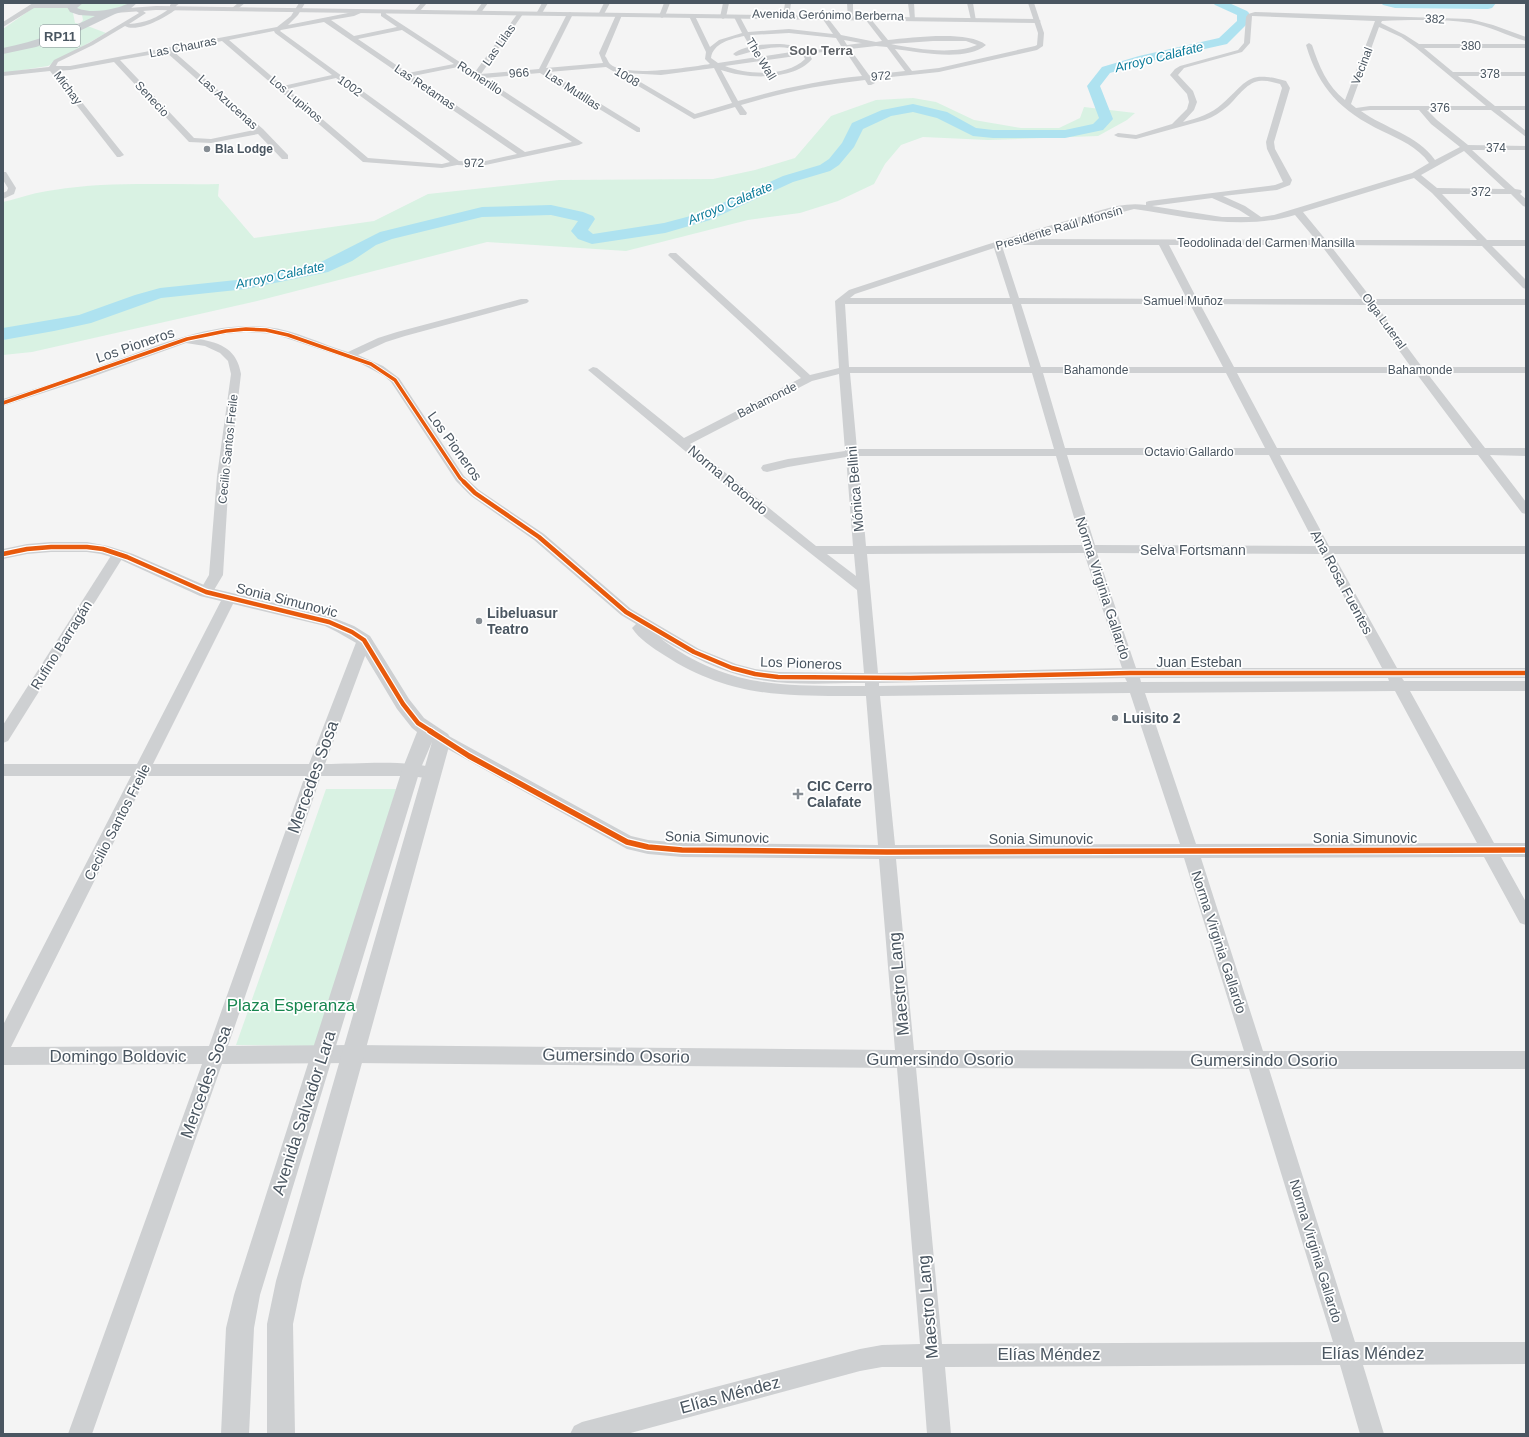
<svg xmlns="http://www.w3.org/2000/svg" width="1529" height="1437" viewBox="0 0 1529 1437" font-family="Helvetica,sans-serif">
<rect width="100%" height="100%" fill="#f4f4f4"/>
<g fill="#d9f2e3">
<polygon points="40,3 76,3 73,13 75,23 80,24 83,20 82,15 105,14 85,25 106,33 48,66 3,73 3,29"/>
<polygon points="82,3 128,3 127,5 104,12 78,11 76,7"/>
<path d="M913,98L936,102L974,120L1021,128H1059L1080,118L1084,107L1135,113L1127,120L1098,136L988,140L923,137L901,145L885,164L874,184L838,201L800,213L748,220L626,251L487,242L257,301L32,352L3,355V202C20,198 36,192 54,190C108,181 164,185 219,184L218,196L254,238L374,221L428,194L559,180L713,179L755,170L795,158L831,116L876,100Z"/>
<polygon points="326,789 396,789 320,1046 236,1045"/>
</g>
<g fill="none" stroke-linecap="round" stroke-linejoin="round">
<g fill="#aee2f0" fill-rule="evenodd">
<polygon points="1213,3 1229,3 1247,11 1249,13 1249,22 1227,44 1142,63 1110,73 1100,86 1113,119 1103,130 1065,138 993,138 973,136 937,118 913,112 891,116 863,129 854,147 839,165 830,171 793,182 710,220 665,233 592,244 578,239 571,231 578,221 551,215 482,217 392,239 376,245 352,261 328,272 246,289 161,298 91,323 54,331 3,340 3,328 79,315 135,295 160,288 246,279 317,264 380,232 482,207 551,205 583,212 593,216 595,219 588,230 593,234 664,223 698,214 783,176 820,165 829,159 842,143 852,123 882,110 913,104 947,112 976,128 993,130 1065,130 1093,124 1099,118 1087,86 1102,67 1139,56 1219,38 1237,21 1237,15 1215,5"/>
<polygon points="1381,3 1496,3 1492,8 1488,9 1395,8 1383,5"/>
</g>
<g fill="#ced0d2" fill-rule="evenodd">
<polygon points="33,3 73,4 76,6 73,8 34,8 3,27 3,22"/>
<path d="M172,3H180L176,6L175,10C165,18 137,33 125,26L93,45L58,62L56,66H70L277,27L291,16L299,3H305L298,15L288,25L363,10V12L354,16L331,20L354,36L397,27L381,16V11H385L386,14L475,72L518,13H522L523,14L481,74L539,69L567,14L570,12L573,14L546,68L603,63L599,53L616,15L619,13L622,15L605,56C607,58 608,62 610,64C625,78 691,67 710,64L705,59L706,52L689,16L692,14L695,16L710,47L719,40L742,33L734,17L737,15L740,17L748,32L789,29L833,34L822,18L825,16L827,17L841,35L876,42L882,41L865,19L868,17L870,18L888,40C911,38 968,30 986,45C967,62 918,52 895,49L912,71L939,68L1035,46L1037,45L1038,33L1028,3H1034L1044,33L1043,46L1037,50L939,72L872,79L875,83L871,85H868L865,80C820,85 784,92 741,105L747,113L746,115H740L735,107L694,119L606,67L549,72L640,128V132H637L540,73L484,78L583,143L579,145L481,166L457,165L442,168L363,162L222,41L173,51L263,129L288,155V159H282L258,134L211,143L189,142L114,62L70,70L57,71L124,155L120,157H117L50,71L3,76V72L49,67L54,60L89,43L139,13L135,10V8H139L146,13L129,24C144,23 158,18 170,8V5ZM324,22L517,154L481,162L459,161L280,31L281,30ZM402,30L454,64L408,73L358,39ZM274,31L275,33L332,75L283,86L229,40ZM789,33L836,38L841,46C831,47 818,51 807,50C802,50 795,46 790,45C776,42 743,45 733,54L736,56C754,51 780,42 798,51L718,63L711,58C713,43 731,39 744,36L748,43L750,44L753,42L750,35ZM844,40L861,43H862L847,45ZM933,41H966L977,45C954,55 915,49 891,44ZM876,46L887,47L905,71L869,75L850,49ZM844,49L862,76C820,80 780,89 738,101L721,70C746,79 794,81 812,59L809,54ZM166,52L254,130L211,139L194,138L120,60ZM803,55L805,59C787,77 748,75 725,66ZM458,67L572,142L525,152L413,76ZM714,68L732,103L695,114L625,73L661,75ZM336,78L450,162L442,164L368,158L287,89Z"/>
<polygon points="238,3 245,3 235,11 231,11 231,9"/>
<polygon points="421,3 427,3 418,13 414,13 413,12"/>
<polygon points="482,3 488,3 480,14 476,14 475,13"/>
<polygon points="542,3 548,3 541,15 537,15 536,14"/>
<polygon points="604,3 610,3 603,16 599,16 598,15"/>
<polygon points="664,3 670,3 665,16 662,18 659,16"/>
<polygon points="723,3 729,3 726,17 723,19 720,17"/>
<polygon points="785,3 791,3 789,17 786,19 783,17"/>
<polygon points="847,3 853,3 853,19 848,18"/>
<polygon points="908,3 914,3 915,20 910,19"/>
<polygon points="967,3 973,3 976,21 971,20"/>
<path d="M1255,12L1470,19L1493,25L1526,37V41C1507,36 1490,26 1471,23C1444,19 1409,20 1382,21L1381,23L1405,35L1419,44H1526V48H1424L1453,72H1526V76H1458L1495,106H1526V110H1500L1526,131V137L1491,110H1427L1437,120L1468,145L1526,146V150H1472L1515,189L1521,190L1522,192L1520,194L1526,199V207L1523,206L1511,194H1442L1487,240H1526V246H1492L1526,280V289L1523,288L1482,246L1330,245L1372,299H1526V305H1376L1422,367H1526V373H1427L1485,448H1526V456L1490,455L1526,502V514L1522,513L1478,455H1280L1329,546H1526V554H1333L1397,668H1526V678H1402L1404,681H1526V691H1410L1494,843H1526V857H1501L1526,902V925L1520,923L1484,857L1201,858L1263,1051H1526V1069H1269L1355,1342H1526V1364L1363,1365L1384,1434H1360L1340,1365L945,1367L951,1434H927L922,1367H882L860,1371L627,1434H570L574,1426L582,1422L860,1349L882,1345L920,1344L897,1068L353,1063L222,1064L92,1434H68L202,1064L3,1065V1025L131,776H3V764H137L224,595L229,594L234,595L236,598L153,764H309L357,640L359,637L364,635L369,637L371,640L325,764C357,764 408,759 438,769L440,773L438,777L432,779L411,776H321L228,1046L353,1045L895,1050L879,859L682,857L648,854L627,849L437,743L434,739L437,735L442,733L447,735L631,836L648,840L682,843L878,845L866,696C789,696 731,699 664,655C653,648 639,639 632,628L636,624L621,615L534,540L471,496L456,481L391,382L384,376L358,362L274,334L246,332L226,334L199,339C222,343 237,350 241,374L229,476L223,575L211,595L206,596L201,595L199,592L209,575L217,476L231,374L228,361L220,353L205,346L186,343L89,378L3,406V399C38,388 72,377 106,364C158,346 211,321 267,327C295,330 321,344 348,352L378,338L397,332L521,299H527L529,301L527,303L405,336L386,342L358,355L383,366L399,378L464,476L479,490L544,534L631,609L699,649L736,664L755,669L778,672L864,673L857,590L757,511L588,370L593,367L597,368L684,438L801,378L670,257L668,255L670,253H676L810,375L839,368L835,301L849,290C922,266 995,241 1069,220C1093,213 1120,201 1146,205V202L1149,201L1275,185L1283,182L1267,149L1266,142L1282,88L1280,84C1273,82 1266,80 1259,81C1246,83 1237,98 1228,106C1221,112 1213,117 1205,120L1136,139L1118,137L1114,135L1118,133L1136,135L1172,124L1187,109L1189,102L1187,94L1170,75L1175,69L1180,66L1238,50L1244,43L1246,17L1248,14ZM1252,16L1375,21L1345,100C1327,86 1319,66 1312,45L1309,43L1306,45C1319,89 1341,111 1382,131C1399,139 1418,147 1429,163L1412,173L1274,215L1261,217L1245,206L1223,196L1277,190L1290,185L1292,180L1275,149L1274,142L1290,88L1286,81C1247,70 1248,81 1222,104C1211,114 1198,118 1183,122L1194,110L1197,102L1193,91L1178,75L1184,68L1242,52L1250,43ZM1379,27L1401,37L1415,47L1486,106H1370L1356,108L1351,104ZM1370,110H1419L1431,124L1460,147L1435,160C1418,135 1384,128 1361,111ZM1464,151L1505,189L1437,188L1421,175ZM1414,178L1432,193L1477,240H1326L1303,212ZM1212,198L1239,210L1250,217H1222L1152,206ZM1134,209C1188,217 1241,231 1295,215L1316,240L1021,239ZM1016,241L1017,244L1020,245H1159L1187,299L1019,298L1002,246ZM1169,245H1321L1362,299H1197ZM994,248L1010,298H850L855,294ZM845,304H1012L1030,367H849ZM1021,304H1190L1223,367H1041ZM1200,304L1366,305L1411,367H1234ZM850,373H1032L1054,449H857ZM1043,373H1226L1265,448H1065ZM1237,373H1416L1472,448H1277ZM839,374L845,451L788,459L763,465L761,468L763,471L767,472L788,467L846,457L853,546H816L690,444L812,381ZM1067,455H1269L1316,546L1095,545ZM858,456H1056L1082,545L866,546ZM1084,553L1122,668L878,673L867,554ZM1097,553L1321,554L1382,668H1136ZM827,554H854L856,576ZM660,638C690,656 721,672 755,679C790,686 829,683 865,683V686C784,686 728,689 660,638ZM1125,678L1127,682L879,686V683ZM1140,678H1388L1389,681L1141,682ZM1395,691L1477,843L1196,844L1145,693ZM1130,693L1180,844L895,845L880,696ZM147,776H305L209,1046L11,1047ZM1184,858L1244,1051L914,1050L896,859ZM916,1068L1249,1069L1333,1342L942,1344Z"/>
<polygon points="3,172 6,172 16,188 14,194 3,199 3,193 7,191 8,188 3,180"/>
<polygon points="119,550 124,551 125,554 8,741 3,743 3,725 114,551"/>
</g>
<g fill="#ced0d2" fill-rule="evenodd">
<polygon points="156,6 1037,19 1041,21 1037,23 156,10 115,13 111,11 115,9"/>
<polygon points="51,542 87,542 108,546 133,554 211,588 329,616 354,626 370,636 409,699 424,718 448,734 451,739 302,1281 293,1324 295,1434 267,1434 267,1324 276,1281 432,742 420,770 260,1295 254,1328 249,1434 221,1434 226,1328 234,1295 402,770 417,732 412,728 397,709 358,644 337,632 325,626 200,596 121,560 101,554 87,552 51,552 27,554 3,559 3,549 27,544"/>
</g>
<path fill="#caced1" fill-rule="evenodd" d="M72,3H83L77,8C89,13 103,11 115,8C125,6 125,3 137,3L130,9L115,14L69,36L36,47L3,54V48C37,41 64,31 95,16L79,15L70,12L67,7Z"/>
<g stroke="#fff" stroke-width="5.5">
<polyline id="cycleway-far2" points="3,403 187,339 226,331 246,329 266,330 288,335 371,364 395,380 460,478 465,483"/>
</g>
<g stroke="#fff" stroke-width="7">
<g id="cycleway-far1">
<polyline points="464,482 475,493 539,537 626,612 694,652 732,668 755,674 778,677 910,678 1130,673 1526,673"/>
<polyline points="3,554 27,549 51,547 87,547 103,549 127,557 206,592 329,622 352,632 364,640 403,704 418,723 432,732"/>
</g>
</g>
<g stroke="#fff" stroke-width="8">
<polyline id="cycleway" points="430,731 469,756 627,842 648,847 682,850 887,852 1526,850"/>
</g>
<use href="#cycleway-far2" stroke="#e8590c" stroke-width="3.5"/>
<use href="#cycleway-far1" stroke="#e8590c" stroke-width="4.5"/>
<use href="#cycleway" stroke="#e8590c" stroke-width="5.5"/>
</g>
<g fill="#868d94" stroke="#fff" stroke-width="1.5">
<circle cx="207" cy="149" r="4"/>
<circle cx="479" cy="621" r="4"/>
<circle cx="1115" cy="718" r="4"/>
<path d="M796 788h4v4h4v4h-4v4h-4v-4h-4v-4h4z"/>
</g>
<g text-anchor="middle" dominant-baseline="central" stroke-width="3.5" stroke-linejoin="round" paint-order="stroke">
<g font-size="12" fill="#4a5661" stroke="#fff">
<text transform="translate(828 15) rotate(1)">Avenida Gerónimo Berberna</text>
<text transform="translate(1435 19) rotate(3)">382</text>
<text transform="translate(499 45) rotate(-55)">Las Lilas</text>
<text x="1471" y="46">380</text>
<text transform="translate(183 47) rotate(-11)">Las Chauras</text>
<text transform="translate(761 59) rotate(59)">The Wall</text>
<text transform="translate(1362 66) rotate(-69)">Vecinal</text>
<text transform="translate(519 73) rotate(-5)">966</text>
<text x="1490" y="74">378</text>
<text transform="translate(881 76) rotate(-4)">972</text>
<text transform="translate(627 77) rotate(31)">1008</text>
<text transform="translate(480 78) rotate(33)">Romerillo</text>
<text transform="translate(350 86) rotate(36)">1002</text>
<text transform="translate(425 87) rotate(34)">Las Retamas</text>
<text transform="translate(68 88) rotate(53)">Michay</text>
<text transform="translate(573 90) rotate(33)">Las Mutillas</text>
<text transform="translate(152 99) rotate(47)">Senecio</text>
<text transform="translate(296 99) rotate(40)">Los Lupinos</text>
<text transform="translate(228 102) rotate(42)">Las Azucenas</text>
<text x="1440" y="108">376</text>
<text x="1496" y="148">374</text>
<text transform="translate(474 163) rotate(-1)">972</text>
<text x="1481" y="192">372</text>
<text transform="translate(1059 228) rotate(-16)">Presidente Raúl Alfonsín</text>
<text x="1266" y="243">Teodolinada del Carmen Mansilla</text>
<text x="1183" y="301">Samuel Muñoz</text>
<text transform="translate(1384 321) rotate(54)">Olga Luteral</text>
<text x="1096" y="370">Bahamonde</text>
<text x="1420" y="370">Bahamonde</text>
<text transform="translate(767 400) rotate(-27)">Bahamonde</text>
<text transform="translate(228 449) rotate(-84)">Cecilio Santos Freile</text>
<text x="1189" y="452">Octavio Gallardo</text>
</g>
<g font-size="12" font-weight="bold" fill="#4a5661" stroke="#fff" text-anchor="start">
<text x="215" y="149">Bla Lodge</text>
</g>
<rect fill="#fff" stroke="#808990" stroke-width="1" x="40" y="25" width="40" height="22" rx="3"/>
<g font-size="13" font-weight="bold" fill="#4a5661">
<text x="60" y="36">RP11</text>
</g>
<g font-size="13" font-weight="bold" fill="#5f6368" stroke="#fff">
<text x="821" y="50">Solo Terra</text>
</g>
<g font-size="13" font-style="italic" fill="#0c7c9b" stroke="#fff">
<text transform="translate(1159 57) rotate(-14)">Arroyo Calafate</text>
<text transform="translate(730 203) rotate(-23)">Arroyo Calafate</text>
<text transform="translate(280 275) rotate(-12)">Arroyo Calafate</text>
</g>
<g font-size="14" fill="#4a5661" stroke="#fff">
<text transform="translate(135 345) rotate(-19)">Los Pioneros</text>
<text transform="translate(455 446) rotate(54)">Los Pioneros</text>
<text transform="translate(728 480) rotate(40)">Norma Rotondo</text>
<text transform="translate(855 489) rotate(-95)">Mónica Bellini</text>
<text x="1193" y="550">Selva Fortsmann</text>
<text transform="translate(1342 582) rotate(62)">Ana Rosa Fuentes</text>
<text transform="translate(1103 588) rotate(72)">Norma Virginia Gallardo</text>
<text transform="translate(287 600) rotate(14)">Sonia Simunovic</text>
<text transform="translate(61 645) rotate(-58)">Rufino Barragán</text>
<text x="1199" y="662">Juan Esteban</text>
<text transform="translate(801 663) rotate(2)">Los Pioneros</text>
<text transform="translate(117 822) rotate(-63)">Cecilio Santos Freile</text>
<text transform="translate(717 837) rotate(1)">Sonia Simunovic</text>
<text x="1365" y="838">Sonia Simunovic</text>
<text x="1041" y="839">Sonia Simunovic</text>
<text transform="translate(1219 942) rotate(72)">Norma Virginia Gallardo</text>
<text transform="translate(1316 1251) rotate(73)">Norma Virginia Gallardo</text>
</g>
<g font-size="14" font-weight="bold" fill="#4a5661" stroke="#fff" text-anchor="start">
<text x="487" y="613">Libeluasur<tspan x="487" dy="16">Teatro</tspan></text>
<text x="1123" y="718">Luisito 2</text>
<text x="807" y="786">CIC Cerro<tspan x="807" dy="16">Calafate</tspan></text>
</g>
<g font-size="17" fill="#4a5661" stroke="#fff">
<text transform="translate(313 777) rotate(-70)">Mercedes Sosa</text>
<text transform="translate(899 984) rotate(-95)">Maestro Lang</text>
<text x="118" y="1056">Domingo Boldovic</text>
<text transform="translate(616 1056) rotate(1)">Gumersindo Osorio</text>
<text x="940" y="1059">Gumersindo Osorio</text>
<text x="1264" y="1060">Gumersindo Osorio</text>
<text transform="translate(206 1082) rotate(-70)">Mercedes Sosa</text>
<text transform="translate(304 1113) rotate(-72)">Avenida Salvador Lara</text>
<text transform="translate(928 1307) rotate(-95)">Maestro Lang</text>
<text x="1373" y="1353">Elías Méndez</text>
<text x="1049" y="1354">Elías Méndez</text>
<text transform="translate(730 1395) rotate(-15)">Elías Méndez</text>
</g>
<g font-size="17" fill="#17864f" stroke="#fff">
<text x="291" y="1005">Plaza Esperanza</text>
</g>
</g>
<rect width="1529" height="1437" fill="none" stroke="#4a5661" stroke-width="8"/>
</svg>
